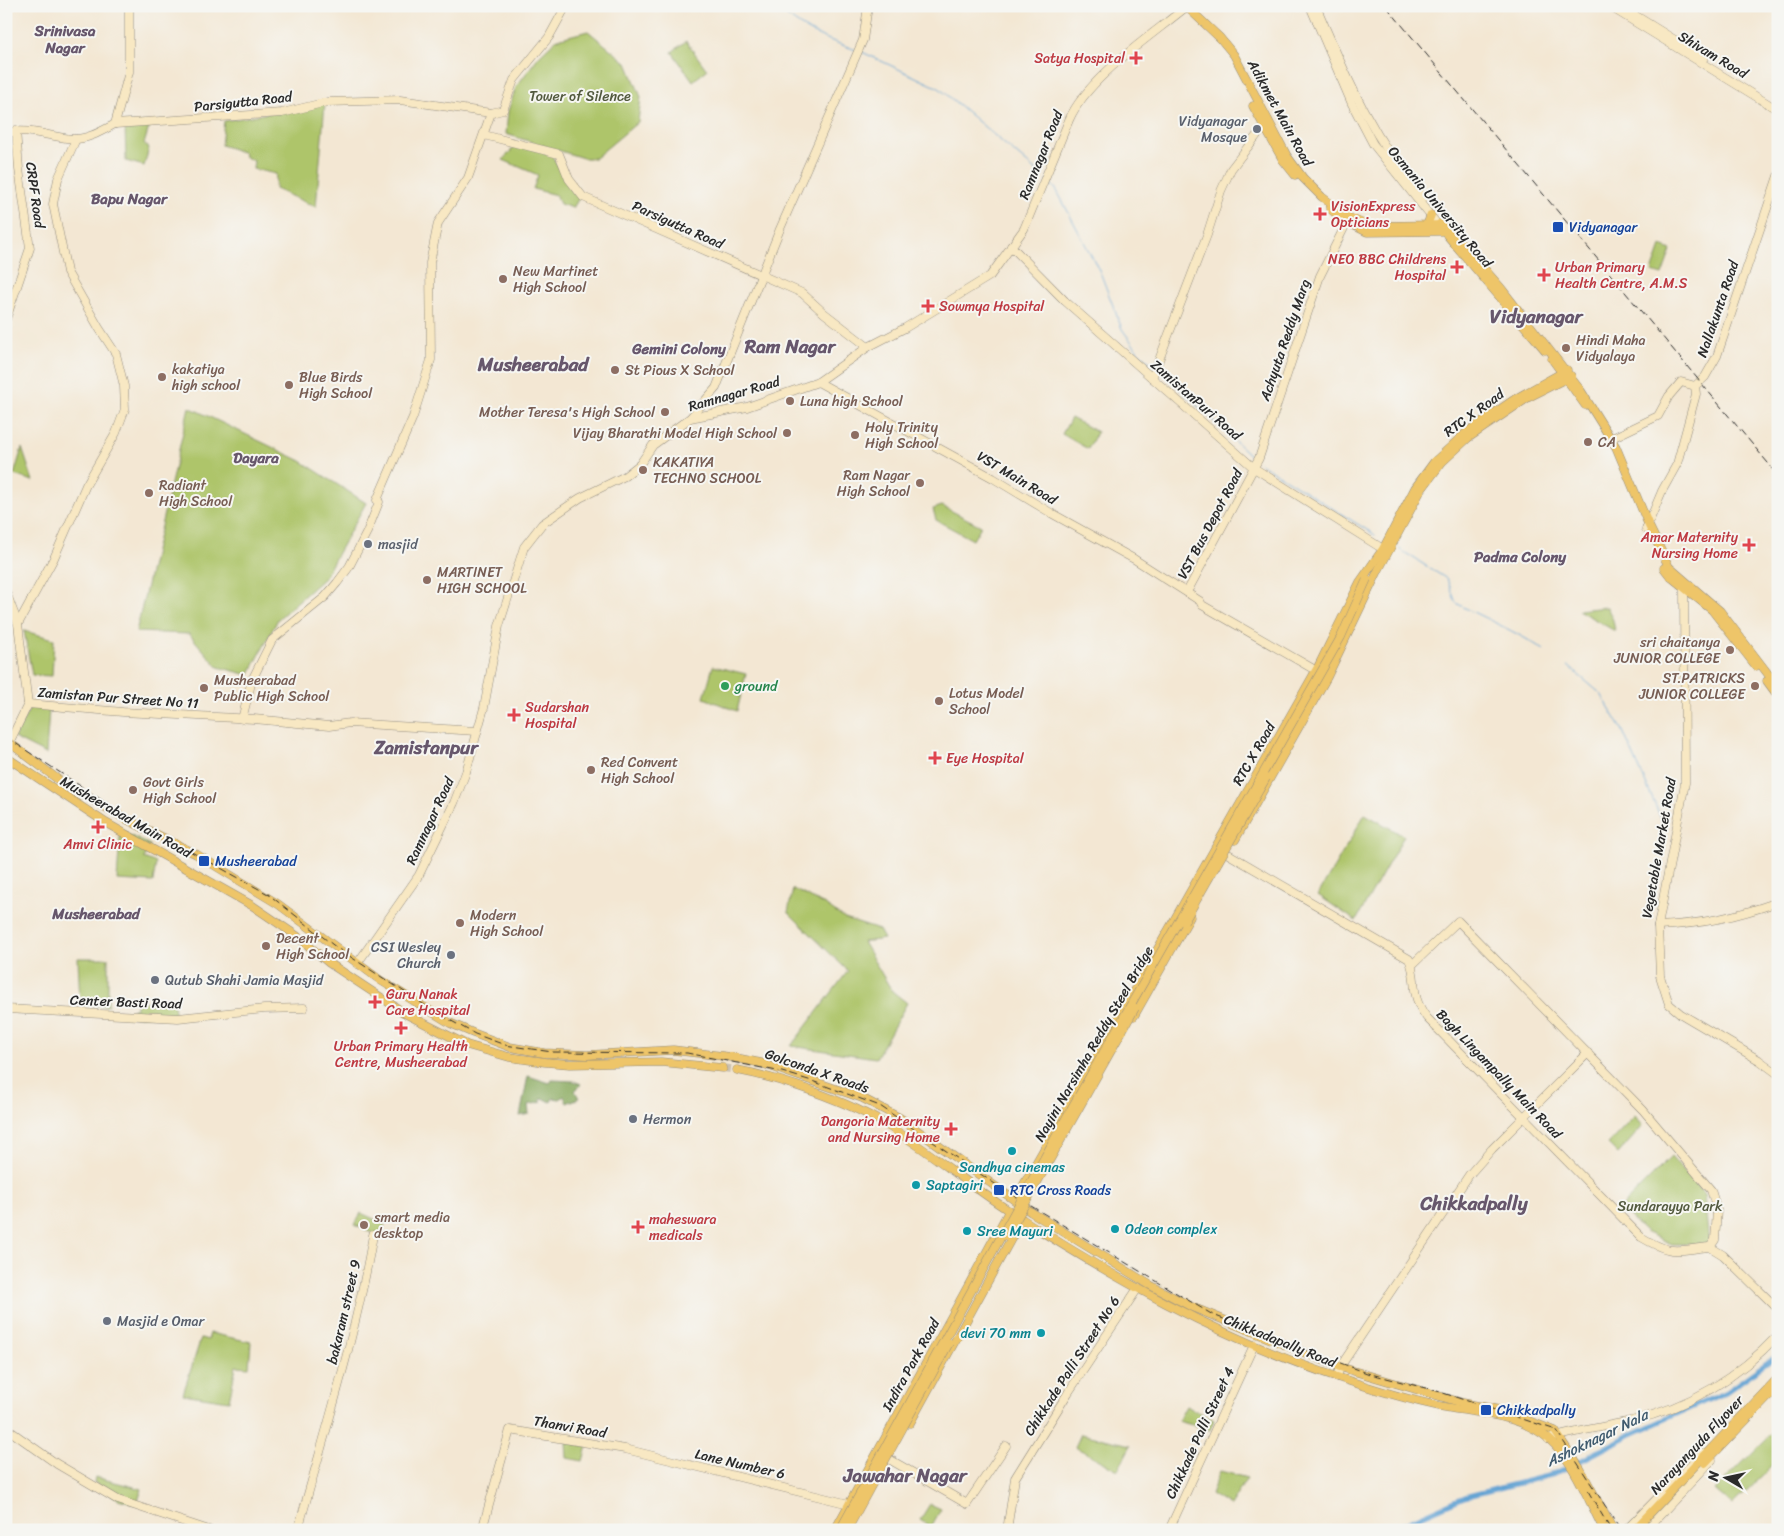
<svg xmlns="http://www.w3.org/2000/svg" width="1784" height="1536" viewBox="0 0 1784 1536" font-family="Sriracha,sans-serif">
<rect width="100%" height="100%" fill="#f6f6f2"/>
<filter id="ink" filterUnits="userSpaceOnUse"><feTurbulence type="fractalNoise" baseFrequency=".02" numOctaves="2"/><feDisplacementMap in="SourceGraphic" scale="10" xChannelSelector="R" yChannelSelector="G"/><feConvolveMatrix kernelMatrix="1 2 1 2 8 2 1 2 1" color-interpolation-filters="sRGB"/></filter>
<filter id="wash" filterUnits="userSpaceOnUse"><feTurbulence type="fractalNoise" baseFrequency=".0096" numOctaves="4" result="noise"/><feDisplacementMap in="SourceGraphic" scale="20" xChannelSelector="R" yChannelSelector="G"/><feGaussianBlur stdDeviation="1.12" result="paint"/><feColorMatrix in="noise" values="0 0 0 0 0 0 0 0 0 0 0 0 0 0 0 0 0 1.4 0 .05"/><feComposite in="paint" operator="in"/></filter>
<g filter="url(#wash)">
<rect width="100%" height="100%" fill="#f3e7d3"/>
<g fill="#aec56b" stroke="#6c784b">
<polygon points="588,31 627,63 641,97 638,122 595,158 583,158 506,134 508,111 516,87 539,56 557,39"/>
<polygon points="686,41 707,70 693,81 672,52"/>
<polygon points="325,103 316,207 275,189 276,174 253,169 254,161 244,156 245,153 221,145 224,121"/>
<polygon points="150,124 144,144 149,148 144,166 126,161 125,126"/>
<polygon points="516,145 550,153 579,198 573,208 560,204 556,195 533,189 538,175 503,160"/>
<polygon points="1661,246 1671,250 1662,275 1652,272"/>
<polygon points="189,407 301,461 366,503 324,578 278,619 249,675 218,667 189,634 136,632"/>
<polygon points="1071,418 1097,432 1088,449 1062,434"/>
<polygon points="22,448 33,481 14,475"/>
<polygon points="942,506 981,526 973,540 936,520 933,509"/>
<polygon points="1607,607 1613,620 1615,631 1578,610"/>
<polygon points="24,631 54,639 52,676 32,675"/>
<polygon points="713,666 746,674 737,711 704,698"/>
<polygon points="31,706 49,710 46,754 14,738"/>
<polygon points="1365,814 1404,836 1356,921 1318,895"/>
<polygon points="123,832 150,845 144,858 156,863 153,882 117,880 120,836"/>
<polygon points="793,889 825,905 845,919 879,930 884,939 863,942 892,991 907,1003 876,1058 791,1046 848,971 788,912"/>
<polygon points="78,958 108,958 108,1006 80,1005"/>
<polygon points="136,1002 173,1002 176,1015 133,1016 133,1009 136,1009"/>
<polygon points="1635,1116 1643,1126 1618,1154 1608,1144"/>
<polygon points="1671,1157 1704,1194 1709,1244 1672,1244 1645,1232 1620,1208"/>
<polygon points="361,1213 385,1224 379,1236 355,1225"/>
<polygon points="210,1333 251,1342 249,1367 236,1366 229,1401 183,1394 201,1338 208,1340"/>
<polygon points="1186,1406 1214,1420 1210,1430 1178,1421"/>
<polygon points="1777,1428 1778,1460 1732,1505 1715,1490"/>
<polygon points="1081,1434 1131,1445 1118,1470 1075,1447"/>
<polygon points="566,1442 587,1446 583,1461 567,1458"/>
<polygon points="1220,1471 1247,1478 1230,1506 1211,1494"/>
<polygon points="95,1477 142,1489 137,1504 118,1499 94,1482"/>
<polygon points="930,1504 941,1509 931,1527 920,1520"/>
</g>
<polygon fill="#8aaa5f" stroke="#5a6a45" points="528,1076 550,1083 552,1080 574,1081 581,1084 575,1091 579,1098 567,1103 564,1096 560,1099 553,1098 551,1102 543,1098 540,1101 542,1102 528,1105 529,1114 520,1116"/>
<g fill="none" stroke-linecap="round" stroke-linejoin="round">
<g stroke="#5ea0d2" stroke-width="1">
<path d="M777,6C799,30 826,39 856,50"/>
<polyline points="862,52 939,88 1042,176"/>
<polyline points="1047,181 1056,189 1100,272 1122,329 1138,351 1154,366"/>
<polyline points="1159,370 1254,459"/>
<polyline points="1260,463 1375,535"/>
<path d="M1399,549L1447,579L1456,603C1485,619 1516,631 1544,650"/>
<polyline points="1568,666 1601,694 1622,729 1664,825"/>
</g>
<polyline stroke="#5ea0d2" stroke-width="5" points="1389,1530 1464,1497 1555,1474 1630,1435 1726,1392 1778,1355"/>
</g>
</g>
<g filter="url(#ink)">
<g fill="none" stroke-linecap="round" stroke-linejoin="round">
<polyline stroke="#cbc1b1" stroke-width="8" stroke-dasharray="8 4" stroke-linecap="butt" points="723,1068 737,1070"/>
<g stroke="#8f897f" stroke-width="9">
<g id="secondary">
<polyline points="1310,6 1352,104 1373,144 1441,229"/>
<path d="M1316,6C1346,76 1372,139 1423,198"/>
<polyline points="1609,6 1778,110"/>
<polyline points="1620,6 1704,58"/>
<polyline points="115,124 129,72 129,6"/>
<path d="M6,133C29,127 52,138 75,139C89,139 103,130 115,124L282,113L327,102L400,100L491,113"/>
<polyline points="484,135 559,154 569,179 583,197 802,293 824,313 868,347"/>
<polyline points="1011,246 1065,301 1254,468 1383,549"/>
<polyline points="6,319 30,248 19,169 16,130"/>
<polyline points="1152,378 1207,235 1221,191 1231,169 1264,126"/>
<polyline points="818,382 993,478 1051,513 1134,559 1200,601 1202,605 1322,674"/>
<polyline points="1695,386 1705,377 1717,356 1778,176"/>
<polyline points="690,418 716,388 780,229 863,40 868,6"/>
<polyline points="1612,438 1658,416 1669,396 1681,382 1695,386"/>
<polyline points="1646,529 1662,491 1677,464 1696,394 1695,386"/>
<polyline points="1684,588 1685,783 1658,926 1660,976 1669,1004 1681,1014 1759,1060 1778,1074"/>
<polyline points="6,592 18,624 28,704 9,743"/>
<polyline points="1187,592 1259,458 1320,276 1347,222"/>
<polyline points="18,624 54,558 86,485 116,433 125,409 124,386 116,354 99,328 67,272 53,204 58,179 76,139"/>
<polyline points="28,704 123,712 254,719 329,726 350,723 476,731"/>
<polyline points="242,719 252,680 272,640 325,597 337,583 349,567 367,532 379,502 377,500 413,417 431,360 430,263 438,223 468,178 491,113 503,110 514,80 549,37 566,6"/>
<path d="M1218,848L1409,959C1419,981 1408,993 1427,1018L1641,1237C1673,1256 1675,1250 1710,1247"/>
<path d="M1658,926C1703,924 1735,917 1778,902"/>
<path d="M357,964L419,875L454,803L466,772L484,708L499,626L524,547L542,524L580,498L625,476L640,464L653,445L690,418L747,407L818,382L868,347L905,328L990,276L1024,229L1069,120C1087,78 1151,36 1186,7"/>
<polyline points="1412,965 1458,921 1643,1110 1711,1190 1717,1210 1715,1240 1710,1247"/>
<polyline points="6,1009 178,1018 264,1009 304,1008"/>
<polyline points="1710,1247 1723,1255 1778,1309"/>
<polyline points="1337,1377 1340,1367 1469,1175 1492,1149 1588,1053"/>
<polyline points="6,1428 57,1464 118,1500 209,1530"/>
<path d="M1548,1439C1575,1431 1604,1427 1631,1421C1688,1407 1738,1378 1778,1335"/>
<polyline points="889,1459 967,1504 1006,1446"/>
<path d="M298,1530C325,1432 356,1335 373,1235"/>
<polyline points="482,1530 510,1430 625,1449 849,1504"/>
<polyline points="1007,1530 1015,1478 1068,1393 1138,1288"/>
<polyline points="1169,1530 1254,1345"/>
<polyline points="1626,1530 1702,1453"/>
<polyline points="1646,1530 1712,1460"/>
</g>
</g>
<g stroke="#8f897f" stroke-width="9">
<g id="primary">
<polyline points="1186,6 1220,38 1234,55 1287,156 1303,178 1322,197 1350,218 1368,226 1438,225 1443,222 1501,288 1581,391 1616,447 1649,526 1669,567 1720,611 1778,687"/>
<polyline points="1253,106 1283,160 1295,175"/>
<polyline points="1330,209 1347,222 1367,232 1444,231 1448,228"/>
<polyline points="1427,225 1431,215"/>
<polyline points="1447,235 1545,350"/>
<polyline points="1552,359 1585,405"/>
<polyline points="1664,568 1671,577 1712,610 1756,666"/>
<polyline points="1767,681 1778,696"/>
<polyline points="6,740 60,781 128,820 196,854 278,904 380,980 450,1023 473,1033 510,1047 544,1053 587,1055 673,1050 731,1057 761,1063 862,1098 900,1118 1031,1212 1150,1285 1192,1307 1340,1367 1463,1403 1500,1410 1555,1431 1581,1470 1613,1530"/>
<polyline points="6,757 106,823 253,906 297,936 329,963 406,1014 467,1045 509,1057 545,1062 570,1064 661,1062 723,1068"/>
<polyline points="1235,840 1327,677 1378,571 1421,490 1442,462 1468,438 1529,397 1571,376"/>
<polyline points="1134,1016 1190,917"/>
<path d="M737,1070C781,1078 850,1102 888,1126C930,1151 967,1184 1008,1210C1111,1277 1220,1338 1337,1377C1370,1388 1405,1399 1439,1406C1474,1413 1521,1414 1549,1439C1575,1462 1588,1500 1604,1530"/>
<polyline points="1015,1200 1318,667 1360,582 1383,549 1415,488 1434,462 1467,432 1515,399 1567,370"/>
<polyline points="910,1423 1022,1219"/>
<polyline points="1705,1463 1778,1387"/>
<polyline points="835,1530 1009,1211"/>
<polyline points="1634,1530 1778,1378"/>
</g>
</g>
<use href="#secondary" stroke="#f8e8c3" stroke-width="8"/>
<use href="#primary" stroke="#eec569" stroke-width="8"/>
<g stroke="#2b2b2b" stroke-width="1" stroke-dasharray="8 4" stroke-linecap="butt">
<polyline points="1386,6 1778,475"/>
<polyline points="6,737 126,816 268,894 337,948 437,1013 475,1034 505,1045 552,1052 687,1053 782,1072 812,1081 880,1106 1001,1188 1213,1315 1367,1373 1437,1391 1556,1430 1621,1530"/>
<polyline points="1588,1491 1611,1530"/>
</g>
<g stroke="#8f897f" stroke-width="9" stroke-linecap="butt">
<g id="primary-bridge">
<polyline points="1184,922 1266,778"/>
<polyline points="1007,1236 1135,1008"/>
<polyline points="840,1530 1070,1111 1341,637 1367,579"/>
<polyline points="847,1530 949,1343"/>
</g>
</g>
<use href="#primary-bridge" stroke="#eec569" stroke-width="8"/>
</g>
</g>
<g fill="#e0444e" stroke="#f6f6f2" stroke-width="2">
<path d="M1133.5 50.5h5v5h5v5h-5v5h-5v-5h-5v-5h5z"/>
<path d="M1317.5 206.5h5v5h5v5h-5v5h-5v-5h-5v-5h5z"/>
<path d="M1454.5 259.5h5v5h5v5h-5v5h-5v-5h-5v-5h5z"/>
<path d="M1541.5 267.5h5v5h5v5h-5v5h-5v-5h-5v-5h5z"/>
<path d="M925.5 298.5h5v5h5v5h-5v5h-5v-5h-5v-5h5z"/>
<path d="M1746.5 537.5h5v5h5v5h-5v5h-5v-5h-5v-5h5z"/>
<path d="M511.5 707.5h5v5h5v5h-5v5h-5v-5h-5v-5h5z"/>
<path d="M932.5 750.5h5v5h5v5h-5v5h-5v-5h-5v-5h5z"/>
<path d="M95.5 819.5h5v5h5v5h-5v5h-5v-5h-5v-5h5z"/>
<path d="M372.5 994.5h5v5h5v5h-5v5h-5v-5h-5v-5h5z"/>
<path d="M398.5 1020.5h5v5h5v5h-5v5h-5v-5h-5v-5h5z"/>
<path d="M948.5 1121.5h5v5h5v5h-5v5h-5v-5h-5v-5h5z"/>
<path d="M635.5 1219.5h5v5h5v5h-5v5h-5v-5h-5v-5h5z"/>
</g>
<g fill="#6b7280" stroke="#f6f6f2" stroke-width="2">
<circle cx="1257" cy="129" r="5"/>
<circle cx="368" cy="544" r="5"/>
<circle cx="451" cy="955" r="5"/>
<circle cx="155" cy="980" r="5"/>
<circle cx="633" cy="1119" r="5"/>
<circle cx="107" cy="1321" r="5"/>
</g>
<g fill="#1a4fb4" stroke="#f6f6f2" stroke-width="2">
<rect x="1552" y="221" width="12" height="12" rx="2.5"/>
<rect x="198" y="855" width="12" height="12" rx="2.5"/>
<rect x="993" y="1184" width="12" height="12" rx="2.5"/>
<rect x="1480" y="1404" width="12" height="12" rx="2.5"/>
</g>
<g fill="#8d6e63" stroke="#f6f6f2" stroke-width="2">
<circle cx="503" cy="279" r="5"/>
<circle cx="1566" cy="348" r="5"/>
<circle cx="615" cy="370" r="5"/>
<circle cx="162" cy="377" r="5"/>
<circle cx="289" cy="385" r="5"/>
<circle cx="790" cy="401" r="5"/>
<circle cx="665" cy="412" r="5"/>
<circle cx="787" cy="433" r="5"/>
<circle cx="855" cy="435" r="5"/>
<circle cx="1588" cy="442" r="5"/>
<circle cx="643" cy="470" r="5"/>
<circle cx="920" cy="483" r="5"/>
<circle cx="149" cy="493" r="5"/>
<circle cx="427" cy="580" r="5"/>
<circle cx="1730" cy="650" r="5"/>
<circle cx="1755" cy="686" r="5"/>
<circle cx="204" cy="688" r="5"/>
<circle cx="939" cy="701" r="5"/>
<circle cx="591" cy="770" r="5"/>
<circle cx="133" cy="790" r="5"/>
<circle cx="460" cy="923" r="5"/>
<circle cx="266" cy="946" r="5"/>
<circle cx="364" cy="1225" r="5"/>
</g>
<circle fill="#2e9e5b" stroke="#f6f6f2" stroke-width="2" cx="725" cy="686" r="5"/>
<g fill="#0f9aa8" stroke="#f6f6f2" stroke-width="2">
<circle cx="1012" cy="1151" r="5"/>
<circle cx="916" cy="1185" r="5"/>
<circle cx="1115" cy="1229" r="5"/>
<circle cx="967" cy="1231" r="5"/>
<circle cx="1041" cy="1333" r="5"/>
</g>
<g text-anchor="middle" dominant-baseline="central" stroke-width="4" stroke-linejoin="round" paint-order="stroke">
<g font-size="14" fill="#2b2b2b" stroke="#f6f6f2">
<text transform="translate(1713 55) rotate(31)">Shivam Road</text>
<text transform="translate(243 102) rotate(-6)">Parsigutta Road</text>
<text transform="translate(1280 113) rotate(61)">Adikmet Main Road</text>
<text transform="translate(1041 155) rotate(-68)">Ramnagar Road</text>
<text transform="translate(35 195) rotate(82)">CRPF Road</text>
<text transform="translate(1440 207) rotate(50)">Osmania University Road</text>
<text transform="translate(678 225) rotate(24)">Parsigutta Road</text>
<text transform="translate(1718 309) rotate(-71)">Nallakunta Road</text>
<text transform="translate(1285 340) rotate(-71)">Achyuta Reddy Marg</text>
<text transform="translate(734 394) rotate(-16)">Ramnagar Road</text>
<text transform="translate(1196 400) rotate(41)">ZamistanPuri Road</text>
<text transform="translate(1474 413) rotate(-36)">RTC X Road</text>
<text transform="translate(1017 478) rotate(31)">VST Main Road</text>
<text transform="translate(1210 524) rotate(-62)">VST Bus Depot Road</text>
<text transform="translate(118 698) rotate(4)">Zamistan Pur Street No 11</text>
<text transform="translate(1254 754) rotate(-60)">RTC X Road</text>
<text transform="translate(126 817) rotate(30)">Musheerabad Main Road</text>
<text transform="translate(430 821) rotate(-65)">Ramnagar Road</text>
<text transform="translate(1659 848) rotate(-80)">Vegetable Market Road</text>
<text transform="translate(126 1002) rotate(2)">Center Basti Road</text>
<text transform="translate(1094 1044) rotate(-60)">Nayini Narsimha Reddy Steel Bridge</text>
<text transform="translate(817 1071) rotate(19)">Golconda X Roads</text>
<text transform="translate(1499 1074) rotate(46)">Bagh Lingampally Main Road</text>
<text transform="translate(344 1312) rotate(-77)">bakaram street 9</text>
<text transform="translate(1280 1341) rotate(22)">Chikkadapally Road</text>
<text transform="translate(911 1365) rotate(-61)">Indira Park Road</text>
<text transform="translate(1072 1366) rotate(-57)">Chikkade Palli Street No 6</text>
<text transform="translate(570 1427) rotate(10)">Thanvi Road</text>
<text transform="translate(1200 1433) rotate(-65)">Chikkade Palli Street 4</text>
<text transform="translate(1697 1445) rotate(-47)">Narayanguda Flyover</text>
<text transform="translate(740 1464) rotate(13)">Lane Number 6</text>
</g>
<g font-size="14" fill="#be3a42" stroke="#f6f6f2" text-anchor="start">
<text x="1125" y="58" text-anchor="end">Satya Hospital</text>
<text x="1331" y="206">VisionExpress<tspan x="1331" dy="16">Opticians</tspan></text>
<text x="1446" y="259" text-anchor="end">NEO BBC Childrens<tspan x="1446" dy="16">Hospital</tspan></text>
<text x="1555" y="267">Urban Primary<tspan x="1555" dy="16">Health Centre, A.M.S</tspan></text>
<text x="939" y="306">Sowmya Hospital</text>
<text x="1738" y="537" text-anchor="end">Amar Maternity<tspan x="1738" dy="16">Nursing Home</tspan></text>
<text x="525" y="707">Sudarshan<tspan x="525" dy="16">Hospital</tspan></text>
<text x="946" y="758">Eye Hospital</text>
<text x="98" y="844" text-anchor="middle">Amvi Clinic</text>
<text x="386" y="994">Guru Nanak<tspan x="386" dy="16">Care Hospital</tspan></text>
<text x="401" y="1046" text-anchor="middle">Urban Primary Health<tspan x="401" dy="16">Centre, Musheerabad</tspan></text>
<text x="940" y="1121" text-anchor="end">Dangoria Maternity<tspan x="940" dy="16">and Nursing Home</tspan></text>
<text x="649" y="1219">maheswara<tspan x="649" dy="16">medicals</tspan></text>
</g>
<g font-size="14" fill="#52593e" stroke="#f6f6f2">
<text x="580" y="96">Tower of Silence</text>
<text x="1670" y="1206">Sundarayya Park</text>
</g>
<g font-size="14" fill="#5b616d" stroke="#f6f6f2" text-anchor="start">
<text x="1247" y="121" text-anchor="end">Vidyanagar<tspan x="1247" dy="16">Mosque</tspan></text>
<text x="378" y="544">masjid</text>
<text x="441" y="947" text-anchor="end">CSI Wesley<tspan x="441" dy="16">Church</tspan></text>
<text x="165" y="980">Qutub Shahi Jamia Masjid</text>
<text x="643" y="1119">Hermon</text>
<text x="117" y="1321">Masjid e Omar</text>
</g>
<g font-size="14" fill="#164399" stroke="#f6f6f2" text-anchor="start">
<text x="1569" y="227">Vidyanagar</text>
<text x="215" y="861">Musheerabad</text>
<text x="1010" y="1190">RTC Cross Roads</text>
<text x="1497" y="1410">Chikkadpally</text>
</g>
<g font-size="14" fill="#785e54" stroke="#f6f6f2" text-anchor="start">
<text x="513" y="271">New Martinet<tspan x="513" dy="16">High School</tspan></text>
<text x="1576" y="340">Hindi Maha<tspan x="1576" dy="16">Vidyalaya</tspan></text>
<text x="172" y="369">kakatiya<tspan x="172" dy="16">high school</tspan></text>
<text x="625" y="370">St Pious X School</text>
<text x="299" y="377">Blue Birds<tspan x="299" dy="16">High School</tspan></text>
<text x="800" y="401">Luna high School</text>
<text x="655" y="412" text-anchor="end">Mother Teresa's High School</text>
<text x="865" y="427">Holy Trinity<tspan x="865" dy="16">High School</tspan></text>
<text x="777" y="433" text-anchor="end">Vijay Bharathi Model High School</text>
<text x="1598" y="442">CA</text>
<text x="653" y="462">KAKATIYA<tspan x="653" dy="16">TECHNO SCHOOL</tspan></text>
<text x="910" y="475" text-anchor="end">Ram Nagar<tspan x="910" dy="16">High School</tspan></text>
<text x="159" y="485">Radiant<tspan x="159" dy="16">High School</tspan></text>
<text x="437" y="572">MARTINET<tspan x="437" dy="16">HIGH SCHOOL</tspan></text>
<text x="1720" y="642" text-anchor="end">sri chaitanya<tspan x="1720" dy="16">JUNIOR COLLEGE</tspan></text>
<text x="1745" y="678" text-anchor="end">ST.PATRICKS<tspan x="1745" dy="16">JUNIOR COLLEGE</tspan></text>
<text x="214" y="680">Musheerabad<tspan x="214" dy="16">Public High School</tspan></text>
<text x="949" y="693">Lotus Model<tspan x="949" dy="16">School</tspan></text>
<text x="601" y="762">Red Convent<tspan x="601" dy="16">High School</tspan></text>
<text x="143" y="782">Govt Girls<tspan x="143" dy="16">High School</tspan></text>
<text x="470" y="915">Modern<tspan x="470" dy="16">High School</tspan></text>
<text x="276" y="938">Decent<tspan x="276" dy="16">High School</tspan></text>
<text x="374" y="1217">smart media<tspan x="374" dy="16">desktop</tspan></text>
</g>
<g font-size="14" fill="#27864d" stroke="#f6f6f2" text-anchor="start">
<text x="735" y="686">ground</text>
</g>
<g font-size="14" fill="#0d838f" stroke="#f6f6f2" text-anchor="start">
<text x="1012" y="1167" text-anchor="middle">Sandhya cinemas</text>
<text x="926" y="1185">Saptagiri</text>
<text x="1125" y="1229">Odeon complex</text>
<text x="977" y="1231">Sree Mayuri</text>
<text x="1031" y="1333" text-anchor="end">devi 70 mm</text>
</g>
<g font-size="15" font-weight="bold" fill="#67576c" stroke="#f6f6f2">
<text x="65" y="31">Srinivasa<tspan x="65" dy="17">Nagar</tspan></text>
<text x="129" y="199">Bapu Nagar</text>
<text x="679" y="349">Gemini Colony</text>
<text x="256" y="458">Dayara</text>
<text x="1520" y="557">Padma Colony</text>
<text x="96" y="914">Musheerabad</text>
</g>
<g font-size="15" font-style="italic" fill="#3f5a6e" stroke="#f6f6f2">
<text transform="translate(1597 1438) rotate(-26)">Ashoknagar Nala</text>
</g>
<g font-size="19" font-weight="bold" fill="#67576c" stroke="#f6f6f2">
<text x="1536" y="316">Vidyanagar</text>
<text x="790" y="346">Ram Nagar</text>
<text x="533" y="364">Musheerabad</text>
<text x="426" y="747">Zamistanpur</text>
<text x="1474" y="1203">Chikkadpally</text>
<text x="905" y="1475">Jawahar Nagar</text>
</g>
</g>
<rect width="1784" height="1536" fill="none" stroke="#f6f6f2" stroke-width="25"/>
<g transform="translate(1726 1478) rotate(279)" stroke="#f6f6f2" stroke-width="4" paint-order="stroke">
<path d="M0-4L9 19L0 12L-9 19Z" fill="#2b2b2b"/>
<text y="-8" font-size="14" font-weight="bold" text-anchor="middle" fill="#2b2b2b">N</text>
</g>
</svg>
